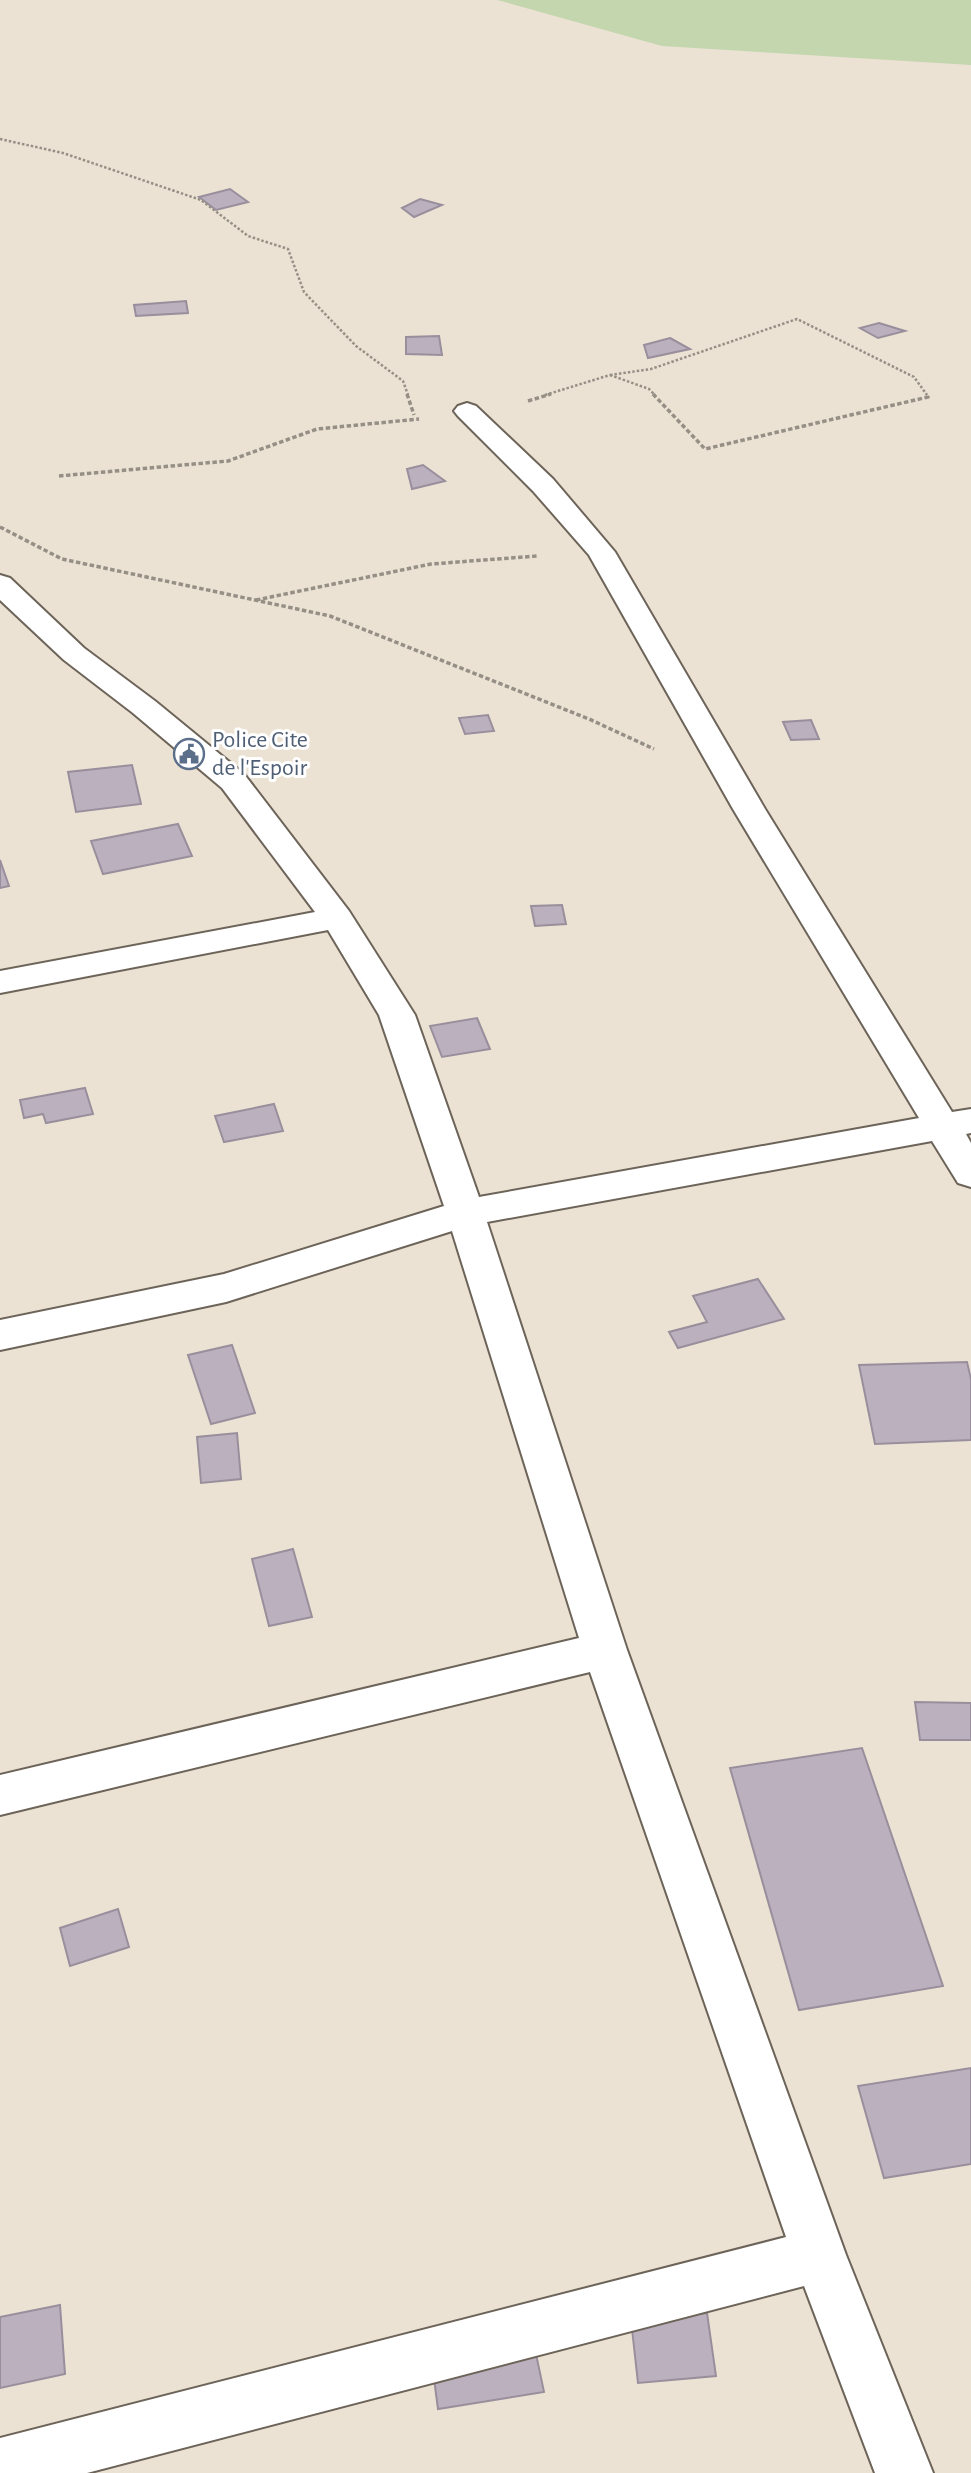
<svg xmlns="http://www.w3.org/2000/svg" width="971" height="2473" viewBox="0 0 971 2473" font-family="'Alegreya Sans',sans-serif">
<rect width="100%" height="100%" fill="#ece2d4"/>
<polygon fill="#c3d6ae" points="497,0 971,0 971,65 662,46"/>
<g fill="#bbb1be" stroke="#998f9c" stroke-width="2">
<polygon points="230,189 248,202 216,210 199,197"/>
<polygon points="420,199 442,205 414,217 402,208"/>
<polygon points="186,301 188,313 136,316 134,305"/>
<polygon points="879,323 905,331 878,338 860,328"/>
<polygon points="439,336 442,355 406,354 406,337"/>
<polygon points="670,338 690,349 648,358 644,345"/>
<polygon points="423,465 445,481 412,489 407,469"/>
<polygon points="488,715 494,731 465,734 459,718"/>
<polygon points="811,720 819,739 791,740 783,722"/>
<polygon points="132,765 141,804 76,812 68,772"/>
<polygon points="178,824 192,856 103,874 91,841"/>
<polygon points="0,860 9,886 0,888"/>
<polygon points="562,905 566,924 535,926 531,906"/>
<polygon points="477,1018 490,1049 442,1057 430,1026"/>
<polygon points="85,1088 93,1114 46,1123 43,1114 24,1118 20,1100"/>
<polygon points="274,1104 283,1131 224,1142 215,1116"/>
<polygon points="758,1279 784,1319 678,1348 669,1332 707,1322 693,1296"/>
<polygon points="232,1345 255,1413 211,1424 188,1355"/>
<polygon points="967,1362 971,1379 971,1440 875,1444 859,1365"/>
<polygon points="237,1433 241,1479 201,1483 197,1437"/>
<polygon points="293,1549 312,1617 269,1626 252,1559"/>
<polygon points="915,1702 971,1703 971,1740 920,1740"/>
<polygon points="862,1748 943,1986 799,2010 730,1768"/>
<polygon points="118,1909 129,1947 70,1966 60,1928"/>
<polygon points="971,2068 971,2164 884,2178 858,2086"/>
<polygon points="60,2305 65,2374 0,2388 0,2317"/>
<polygon points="707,2313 716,2376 638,2383 631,2320"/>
<polygon points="536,2354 544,2392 438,2409 433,2371"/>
</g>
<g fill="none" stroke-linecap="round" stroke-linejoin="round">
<g stroke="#6d6459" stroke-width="4">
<polygon id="street" points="467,403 476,406 553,479 615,552 765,809 952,1112 971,1109 971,1133 966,1134 971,1143 971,1187 958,1183 932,1141 487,1222 627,1650 846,2255 933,2473 875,2473 804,2286 87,2473 0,2473 0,2438 786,2237 590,1672 0,1815 0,1775 579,1638 452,1231 226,1302 0,1350 0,1320 224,1274 444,1206 379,1015 328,930 0,993 0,971 315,912 222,788 133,713 64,660 0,600 0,575 10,578 84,648 155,701 244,774 349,911 415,1015 479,1197 919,1118 733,809 589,555 533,491 458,416 454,411 458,406"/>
</g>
<g stroke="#968f85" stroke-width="2.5" stroke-dasharray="2.5 2" stroke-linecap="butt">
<polyline points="0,139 63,153 201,200 248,236 288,249 304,292 356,346 403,381 408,395"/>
<polyline points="610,375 649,389 655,395"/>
<polyline points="610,375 651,369 797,319 914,377 927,395"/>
<polyline points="545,395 610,375"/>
</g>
<g stroke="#968f85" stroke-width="3.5" stroke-dasharray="4.5 2.5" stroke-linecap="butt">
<polyline points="407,394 414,415"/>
<polyline points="653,394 705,449 928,397 926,394"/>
<polyline points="528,401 551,394"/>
<polyline points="59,476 228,461 317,429 419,419"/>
<polyline points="0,527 62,559 330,616 589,719 654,749"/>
<polyline points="256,600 431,564 537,556"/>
</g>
<use href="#street" fill="#fff" fill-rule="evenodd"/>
</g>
<defs>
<g id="civic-ring" transform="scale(1.575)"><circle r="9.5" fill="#fff" stroke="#5c6f8a" stroke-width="1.5"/><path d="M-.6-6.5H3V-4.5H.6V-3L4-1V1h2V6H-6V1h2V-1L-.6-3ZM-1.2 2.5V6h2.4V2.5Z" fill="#5c6f8a"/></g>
</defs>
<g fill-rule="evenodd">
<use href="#civic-ring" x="189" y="754"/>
</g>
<g text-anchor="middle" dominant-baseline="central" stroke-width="6" stroke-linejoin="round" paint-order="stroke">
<g font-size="24" fill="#4e5e75" stroke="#fff" text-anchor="start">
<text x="212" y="740">Police Cite<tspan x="212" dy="28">de l'Espoir</tspan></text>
</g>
</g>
</svg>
